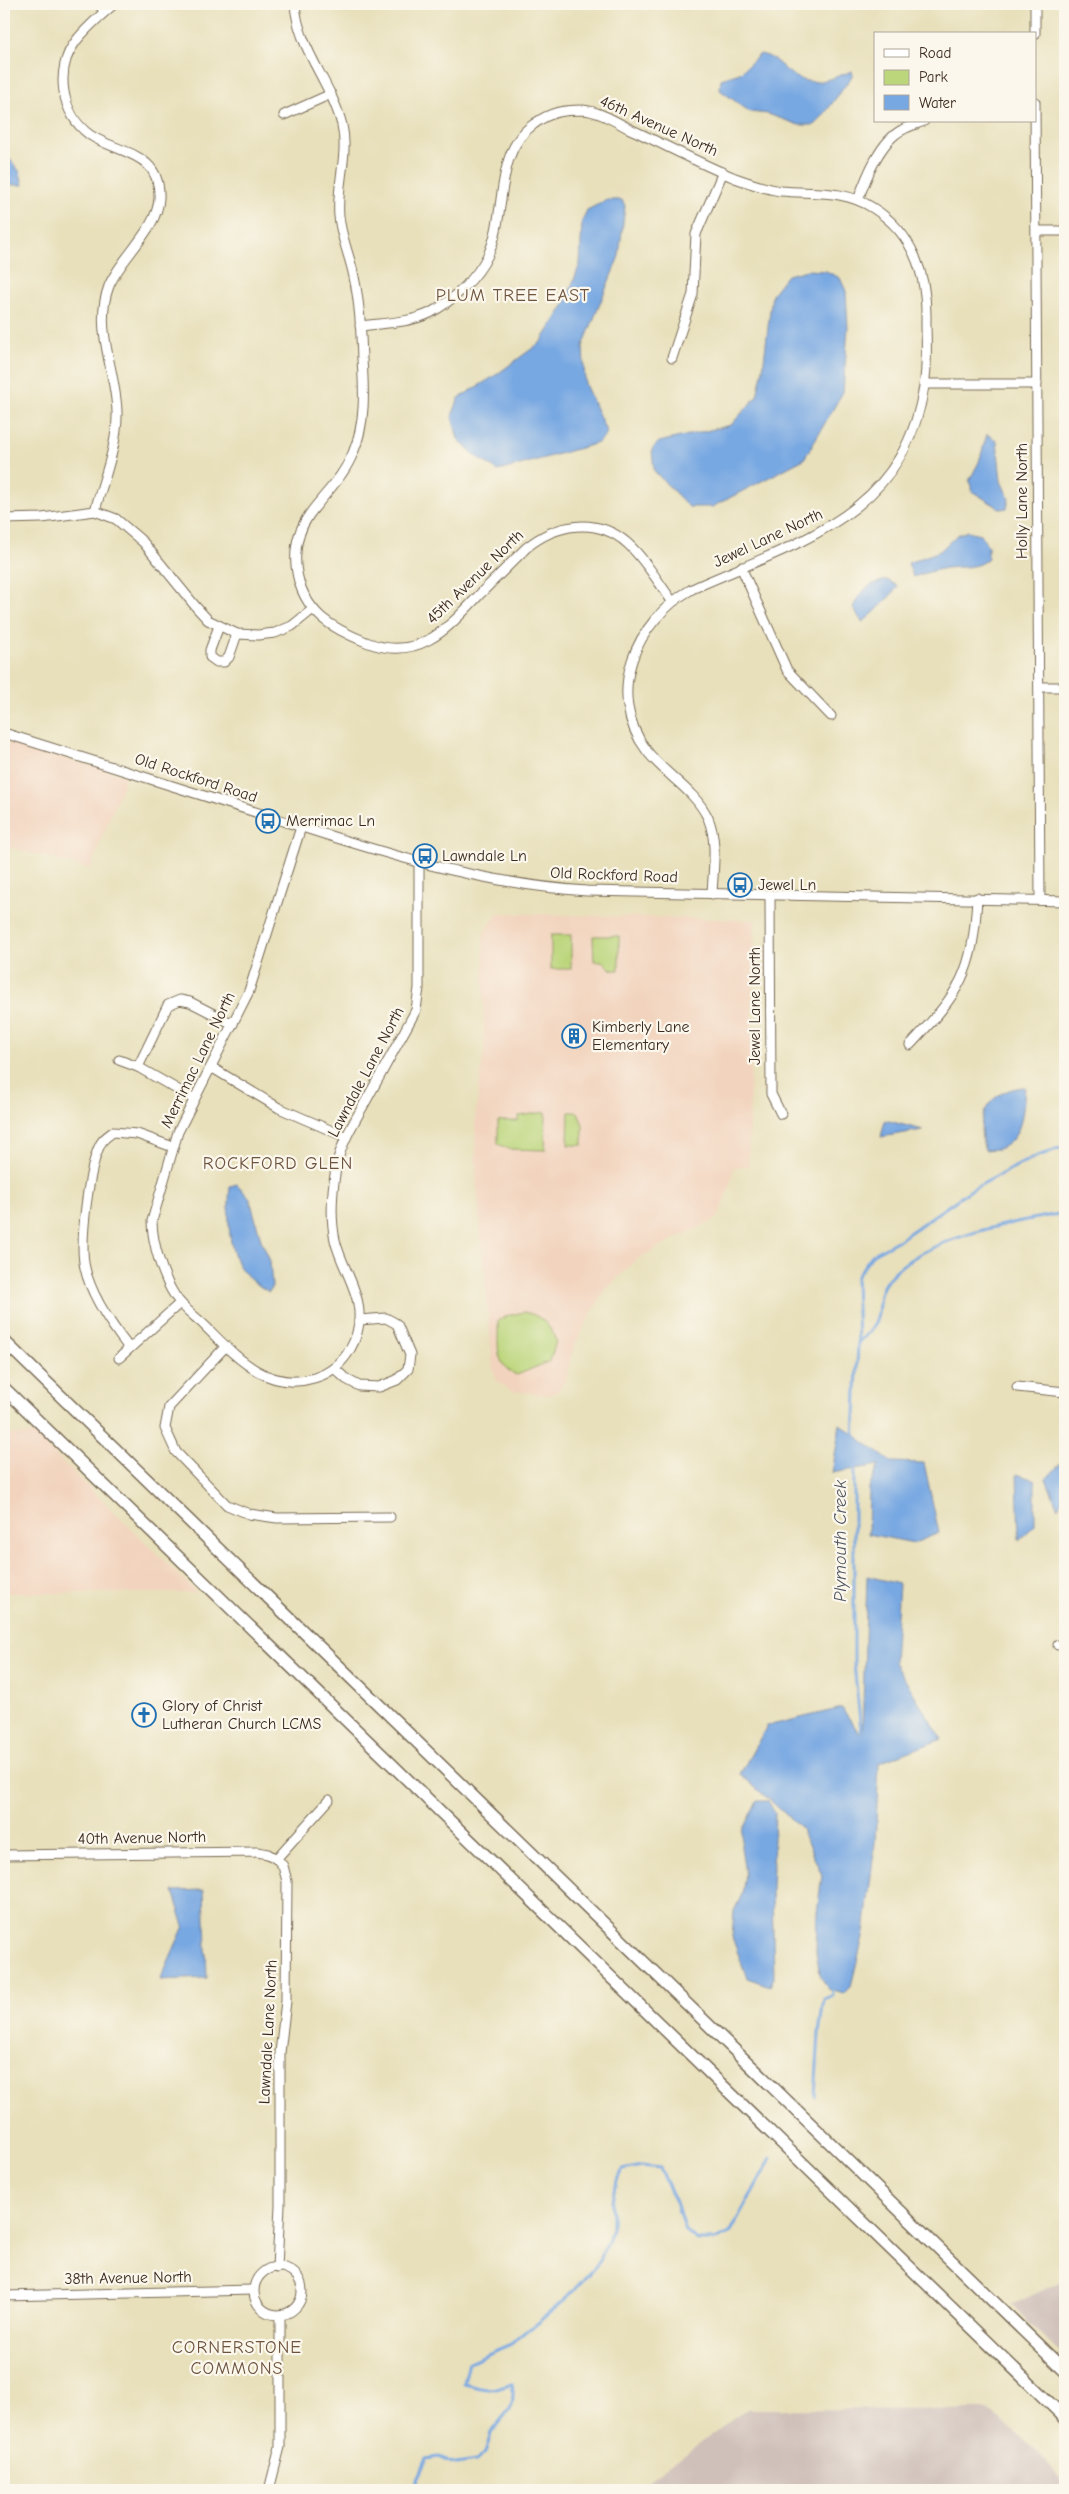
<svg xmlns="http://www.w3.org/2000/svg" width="1069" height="2494" viewBox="0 0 1069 2494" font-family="'Comic Neue',sans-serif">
<rect width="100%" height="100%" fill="#fbf7ec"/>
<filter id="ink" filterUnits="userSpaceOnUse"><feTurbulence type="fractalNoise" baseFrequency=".02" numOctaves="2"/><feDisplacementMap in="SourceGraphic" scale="10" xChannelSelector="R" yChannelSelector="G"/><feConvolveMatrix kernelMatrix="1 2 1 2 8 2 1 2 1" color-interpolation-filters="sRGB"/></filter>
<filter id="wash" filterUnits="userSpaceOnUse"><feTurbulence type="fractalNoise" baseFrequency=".0096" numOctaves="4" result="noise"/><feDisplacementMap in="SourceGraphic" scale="20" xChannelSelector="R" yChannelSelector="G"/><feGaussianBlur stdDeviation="1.12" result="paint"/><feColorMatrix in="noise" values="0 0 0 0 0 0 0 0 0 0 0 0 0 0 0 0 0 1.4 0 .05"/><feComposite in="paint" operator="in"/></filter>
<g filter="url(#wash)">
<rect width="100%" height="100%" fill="#e8e0bb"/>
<g fill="#f2d4be">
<polygon points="4,741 126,776 90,869 4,846"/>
<polygon points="498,913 755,920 748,1166 734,1167 728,1191 717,1219 668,1242 636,1260 604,1291 579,1336 571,1356 566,1379 558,1391 548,1395 511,1391 497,1381 493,1369 476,1177 475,1117 484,1052 483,934"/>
<polygon points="34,1434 197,1593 4,1593 4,1435"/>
</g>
<g fill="#cfc0ba">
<polygon points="1065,2280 1065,2357 1011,2305"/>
<polygon points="747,2409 987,2410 1029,2442 1065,2485 1065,2490 635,2490"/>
</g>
<g fill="#bcd67b" stroke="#7c804c">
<rect x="551" y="935" width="20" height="34"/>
<polygon points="593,936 619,936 619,970 612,970 602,961 594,961"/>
<polygon points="546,1112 545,1150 509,1149 498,1144 498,1121 518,1121 519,1116"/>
<polygon points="569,1112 578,1112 583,1125 583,1145 568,1145"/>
<path d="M524,1312C541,1315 550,1325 556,1341L550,1361L517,1375C493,1366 499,1343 498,1321L506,1316Z"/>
</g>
<g fill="#78a8e2" stroke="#5a6980">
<path d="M760,54C772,56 777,62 786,70C809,90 827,80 852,71L853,75L822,117L814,125H799L768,114L750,112L720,90L721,79L740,73Z"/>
<polygon points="4,152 20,172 23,185 4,185"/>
<polygon points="607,200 622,200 625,206 619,256 583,346 585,384 607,433 598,443 498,471 477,457 458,439 452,416 459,398 496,375 541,342 564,306 580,264 582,221 587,210"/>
<polygon points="807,270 826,271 840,278 846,291 848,328 843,392 804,459 712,507 689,507 654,471 652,449 659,442 731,425 757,396 763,369 772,294 787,275"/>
<polygon points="987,434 997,441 1001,481 1009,499 1007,508 1001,509 973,492 969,481 979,462"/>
<path d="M968,531L980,534L988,546V558C975,571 957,565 941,569C932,571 922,574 913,577L908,563L940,551L957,535Z"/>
<path d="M887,580L898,586C894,593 869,619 862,622L853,608C860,590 869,584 887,580Z"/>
<path d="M1025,1087C1023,1108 1024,1137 1001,1148C997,1150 990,1149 985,1150C973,1117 990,1089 1025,1087Z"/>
<polygon points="885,1120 923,1130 881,1137"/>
<path d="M237,1184L250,1199L261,1240L270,1261L272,1286L269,1292C258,1286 240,1272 236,1260C227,1237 228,1209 230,1186Z"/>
<polygon points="840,1424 891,1462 924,1463 939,1533 914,1543 868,1534 869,1488 879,1465 832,1473"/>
<polygon points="1061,1463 1065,1465 1065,1493 1058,1508 1046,1479"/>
<polygon points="1017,1474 1035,1480 1035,1525 1019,1540"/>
<polygon points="867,1576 899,1584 894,1662 942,1739 879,1763 875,1843 864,1933 851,1986 843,1994 828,1989 820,1975 816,1951 817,1912 822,1875 800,1827 740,1774 767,1726 842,1708 862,1737"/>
<polygon points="757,1801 768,1801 775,1813 772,1890 774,1977 770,1986 747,1978 732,1937 734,1911 742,1894 745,1874 741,1847 742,1831"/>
<polygon points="204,1890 207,1978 160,1980 184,1926 173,1891"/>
</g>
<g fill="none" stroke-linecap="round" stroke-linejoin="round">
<g stroke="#78a8e2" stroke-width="3">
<path d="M858,1342C866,1336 874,1328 877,1318C881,1302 876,1294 888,1279C921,1238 1016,1221 1065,1213"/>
<polyline points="854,1439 858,1343 856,1277 873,1254 899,1240 971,1190 1028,1160 1059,1148 1065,1148"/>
<polyline points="854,1465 854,1664 862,1741"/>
<polyline points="815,2096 819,2033 824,1999 833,1995 833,1987"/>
<path d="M412,2490L427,2459L439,2457L456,2464L476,2461L485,2453L491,2432L510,2409L514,2399L512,2384C505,2385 502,2386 496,2388C486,2391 474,2386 464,2384L469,2362L511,2344L564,2301L600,2261L612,2228V2201L616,2181L623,2170L641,2166L660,2168L676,2202L685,2231L698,2240H714L730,2233L771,2158"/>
</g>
</g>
</g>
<g filter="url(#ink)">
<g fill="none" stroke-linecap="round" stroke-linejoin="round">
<g stroke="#786a55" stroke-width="11">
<g id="minor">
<polyline points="98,4 105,11"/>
<path d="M295,4C298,49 331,82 342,125C349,155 336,186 339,216C341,238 350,256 354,277C360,304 361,332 362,359C364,390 366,423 353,453C343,478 324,494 309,515C287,547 293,592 322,618C334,628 351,636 366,642C419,663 448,628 481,593C496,578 511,563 526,548C555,524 596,516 627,543C645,559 658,582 672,601"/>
<polyline points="1035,4 1035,34"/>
<polyline points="1035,102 1040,900"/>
<polyline points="284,115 331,94"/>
<path d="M858,200C866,178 880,141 902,130C909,126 917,124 924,121"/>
<polyline points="1037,231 1065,231"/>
<path d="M360,326C383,323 409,323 430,313C453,301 477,278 488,255C508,213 493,152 534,124C550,112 563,110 583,110C598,111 615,121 628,128C663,144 699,163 735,178C749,183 766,189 781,191C814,194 844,189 873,208C913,233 927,275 926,320C926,342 928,364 924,386C904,517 797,542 692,589C635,621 604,694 647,751C666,776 694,789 708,818C718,842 713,869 712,894"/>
<polyline points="672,358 693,294 696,234 723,172"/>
<polyline points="925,384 1037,384"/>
<path d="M95,511C103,480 118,445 117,412C116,370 93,328 109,286C121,257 158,229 159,198C161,151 118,154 90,135C61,115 54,69 76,41C87,27 101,15 114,4"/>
<polyline points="4,519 42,518 95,511 116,519 143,542 196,607 208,620 237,634 258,635 275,633 292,626 313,609"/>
<polyline points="741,567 787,670 831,716"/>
<polyline points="219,626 210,650 210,657 217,662 224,662 229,657 237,634"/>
<polyline points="1039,687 1065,687"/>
<path d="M4,733C92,761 180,788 268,816C372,850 477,884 587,891L1065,901"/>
<path d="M301,827L249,991L178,1132L152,1221C152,1242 163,1278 175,1296C182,1307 193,1315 202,1323C233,1353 265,1393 314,1378C345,1369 364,1336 358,1304C355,1284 340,1262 335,1240C330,1217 332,1192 336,1168C340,1144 355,1121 367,1099C383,1070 400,1040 416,1010L419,988V864"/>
<polyline points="770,895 771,1094 781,1114"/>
<path d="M910,1045C961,991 973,973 977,898"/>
<polyline points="119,1060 138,1067 194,1099"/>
<polyline points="138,1067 168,1005 180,1000 190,1002 233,1024"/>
<polyline points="211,1067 279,1108 346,1137"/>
<polyline points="226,1346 169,1407 165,1428 176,1452 227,1505 249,1514 277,1518 390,1517"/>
<path d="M129,1348C112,1326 91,1296 85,1268C79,1243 89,1165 101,1143C104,1138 109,1135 113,1132L137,1134L173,1147"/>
<polyline points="119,1358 180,1303"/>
<polyline points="335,1369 346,1379 359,1386 379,1387 397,1380 408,1369 410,1355 397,1324 386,1318 359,1320"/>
<polyline points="1017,1387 1065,1392"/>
<polyline points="1058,1645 1065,1645"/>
<polyline points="4,1855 257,1852 268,1854 278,1860 283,1866 287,1881 286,2001 280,2053 280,2205 277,2268"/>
<polyline points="276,1859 329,1800"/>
<circle cx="278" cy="2291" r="24"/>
<polyline points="4,2296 253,2290"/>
<polyline points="269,2490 280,2447 280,2315"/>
</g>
</g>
<g stroke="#786a55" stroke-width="14">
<g id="major">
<polyline points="4,1341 1065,2371"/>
<polyline points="4,1388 1065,2418"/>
</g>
</g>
<use href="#minor" stroke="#fff" stroke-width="9"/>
<use href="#major" stroke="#fff" stroke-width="11"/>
</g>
</g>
<defs>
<g id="bus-ring" transform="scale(1.25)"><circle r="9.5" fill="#fbf7ec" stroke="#1f6fb2" stroke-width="1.5"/><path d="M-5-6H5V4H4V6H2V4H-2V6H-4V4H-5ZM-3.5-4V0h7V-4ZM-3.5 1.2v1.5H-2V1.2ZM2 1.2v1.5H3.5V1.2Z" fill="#1f6fb2"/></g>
<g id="building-ring" transform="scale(1.25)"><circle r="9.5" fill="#fbf7ec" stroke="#1f6fb2" stroke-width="1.5"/><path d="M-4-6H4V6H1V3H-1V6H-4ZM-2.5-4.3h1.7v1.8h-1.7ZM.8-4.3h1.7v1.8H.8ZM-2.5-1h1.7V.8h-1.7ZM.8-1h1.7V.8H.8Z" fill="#1f6fb2"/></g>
<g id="church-ring" transform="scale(1.25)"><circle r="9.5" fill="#fbf7ec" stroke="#1f6fb2" stroke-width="1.5"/><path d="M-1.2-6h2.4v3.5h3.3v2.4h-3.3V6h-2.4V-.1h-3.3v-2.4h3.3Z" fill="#1f6fb2"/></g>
</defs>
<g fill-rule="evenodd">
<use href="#bus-ring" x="268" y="821"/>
<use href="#bus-ring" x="425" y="856"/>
<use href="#bus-ring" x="740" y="885"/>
<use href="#building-ring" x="574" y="1036"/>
<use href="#church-ring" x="144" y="1715"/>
</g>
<g text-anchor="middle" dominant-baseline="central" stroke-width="4.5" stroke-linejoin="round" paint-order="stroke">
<g font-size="16" fill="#3b2a1e" stroke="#fbf7ec">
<text transform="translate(659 126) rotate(24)">46th Avenue North</text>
<text transform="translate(1022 501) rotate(-90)">Holly Lane North</text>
<text transform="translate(768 538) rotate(-25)">Jewel Lane North</text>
<text transform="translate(475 577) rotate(-44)">45th Avenue North</text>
<text transform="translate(196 778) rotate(18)">Old Rockford Road</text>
<text transform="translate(614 875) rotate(2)">Old Rockford Road</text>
<text transform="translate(755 1006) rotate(-90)">Jewel Lane North</text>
<text transform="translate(198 1060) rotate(-64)">Merrimac Lane North</text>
<text transform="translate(366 1072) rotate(-62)">Lawndale Lane North</text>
<text transform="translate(142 1838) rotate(-1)">40th Avenue North</text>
<text transform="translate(268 2032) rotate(-87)">Lawndale Lane North</text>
<text transform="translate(128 2278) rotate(-1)">38th Avenue North</text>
</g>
<g font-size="16" fill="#3b2a1e" stroke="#fbf7ec" text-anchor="start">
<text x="286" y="821">Merrimac Ln</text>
<text x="442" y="856">Lawndale Ln</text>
<text x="758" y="885">Jewel Ln</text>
<text x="592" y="1027">Kimberly Lane<tspan x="592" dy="18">Elementary</tspan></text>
<text x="162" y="1706">Glory of Christ<tspan x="162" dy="18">Lutheran Church LCMS</tspan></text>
</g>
<g font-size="18" letter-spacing="1" fill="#6e543f" stroke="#fbf7ec">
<text x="513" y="295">PLUM TREE EAST</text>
<text x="278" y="1163">ROCKFORD GLEN</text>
<text x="237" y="2347">CORNERSTONE<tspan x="237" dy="21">COMMONS</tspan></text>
</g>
<g font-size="18" font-style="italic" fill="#505663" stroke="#fbf7ec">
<text transform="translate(840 1541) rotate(-90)">Plymouth Creek</text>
</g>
</g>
<rect width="1069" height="2494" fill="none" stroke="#fbf7ec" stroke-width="20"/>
<rect x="874" y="32" width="162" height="90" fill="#fbf7ec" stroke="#aea59a"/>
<rect x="884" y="49" width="25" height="8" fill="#ffffff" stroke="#aea59a"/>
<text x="919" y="58" font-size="15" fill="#3b2a1e">Road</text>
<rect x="884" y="70" width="25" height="15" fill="#bcd67b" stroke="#aea59a"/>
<text x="919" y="82" font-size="15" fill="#3b2a1e">Park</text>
<rect x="884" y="95" width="25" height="15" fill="#78a8e2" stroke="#aea59a"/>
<text x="919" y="108" font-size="15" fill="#3b2a1e">Water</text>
</svg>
